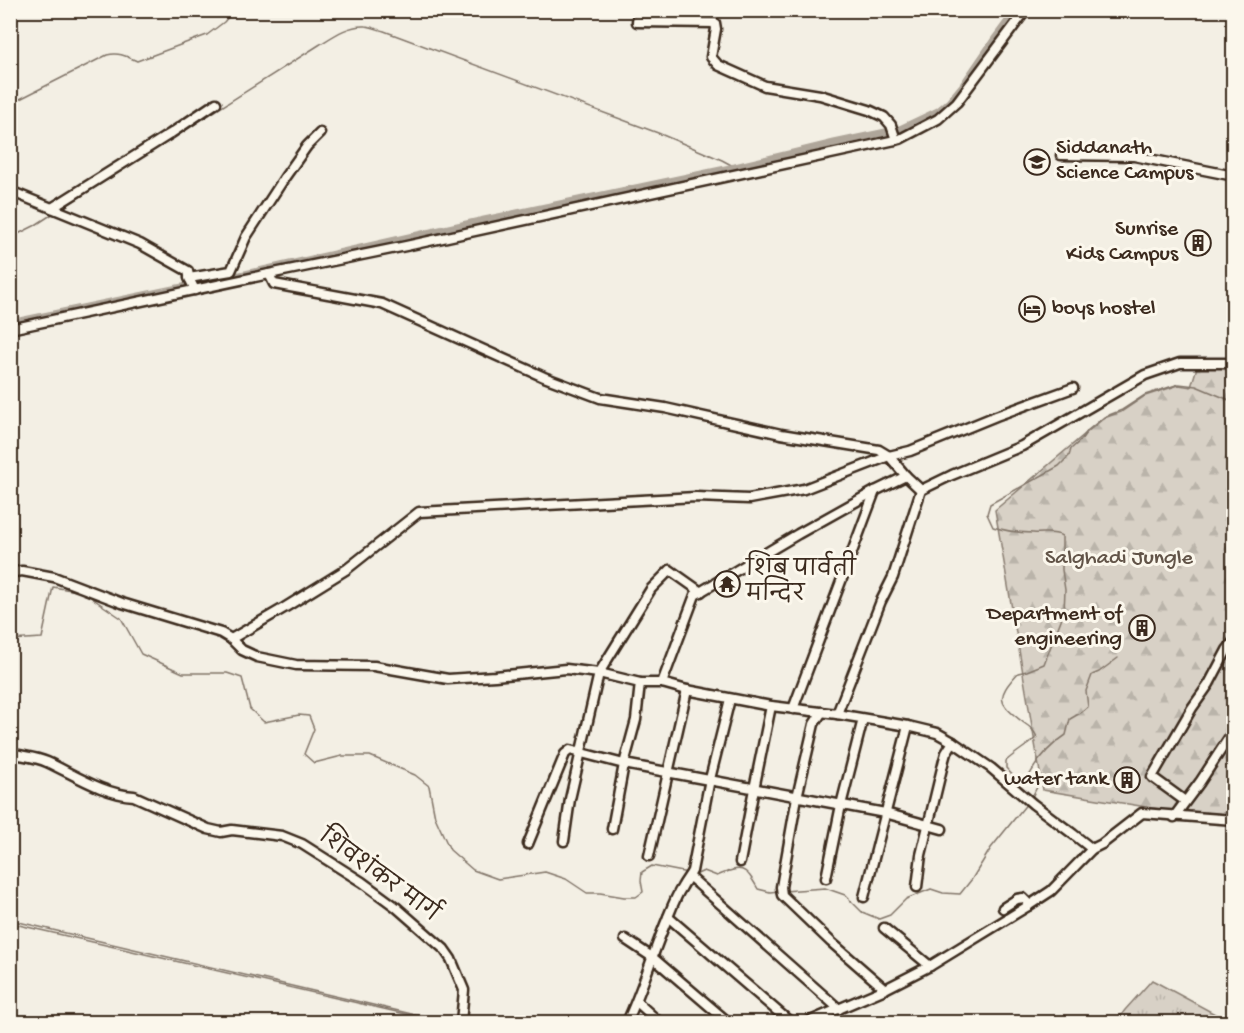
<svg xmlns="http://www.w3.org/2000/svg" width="1244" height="1033" viewBox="0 0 1244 1033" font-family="'Gochi Hand','Playpen Sans Deva',sans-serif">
<defs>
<pattern id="grass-tufts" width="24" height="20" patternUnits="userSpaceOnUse" patternTransform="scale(1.5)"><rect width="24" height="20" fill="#d8d1c6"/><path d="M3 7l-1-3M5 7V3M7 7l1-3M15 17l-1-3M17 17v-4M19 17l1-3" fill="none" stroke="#bab4aa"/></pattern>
<pattern id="forest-firs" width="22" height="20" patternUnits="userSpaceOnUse" patternTransform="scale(1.5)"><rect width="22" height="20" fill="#d8d1c6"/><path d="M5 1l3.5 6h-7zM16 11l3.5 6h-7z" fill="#bab4aa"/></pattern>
</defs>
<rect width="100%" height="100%" fill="#f3efe4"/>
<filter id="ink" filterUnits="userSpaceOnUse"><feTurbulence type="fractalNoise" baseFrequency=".0167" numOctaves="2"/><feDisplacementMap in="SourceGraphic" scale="12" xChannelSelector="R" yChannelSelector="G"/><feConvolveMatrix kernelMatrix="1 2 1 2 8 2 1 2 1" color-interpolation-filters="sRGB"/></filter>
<g filter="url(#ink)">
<polygon fill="url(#grass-tufts)" stroke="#8a7e72" stroke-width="1.5" points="1152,980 1215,1014 1208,1022 1116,1022 1125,1010"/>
<polygon fill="url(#forest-firs)" stroke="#8a7e72" stroke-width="1.5" points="1197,367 1233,369 1233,818 1177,812 1043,790 995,510 1104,418 1121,412 1145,396 1179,385 1191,387"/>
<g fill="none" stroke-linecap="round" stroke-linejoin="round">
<g stroke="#817468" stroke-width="1.5">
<path d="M10,104L107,55C119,52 126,56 137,61L207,35L224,22L234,10"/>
<path d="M61,209L319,45C332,37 348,25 365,26C371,26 378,30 384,31L658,133L722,160L735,167"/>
<polyline points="10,236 14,236 34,226 54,213"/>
<polyline points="10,640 42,638 53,587 83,592 121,618 141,654 183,673 227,673 242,678 250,709 264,722 299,715 309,716 314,729 304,754 314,763 342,756 370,756 415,775 429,786 435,817 450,850 473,870 498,879 545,872 566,879 587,893 600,893 624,897 636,897 643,892 641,881 642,872 652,866 688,873"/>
<path d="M1029,776C1038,759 1049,746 1066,735L1070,719L1082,712L1088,707L1086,691L1092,675L1099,672L1118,658"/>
<path d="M1031,799L1038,785L1029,776L1022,781L1014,777L1006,768V761C1016,752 1027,746 1037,737C1034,730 1030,727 1024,723C998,703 995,698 1018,673L1027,671L1044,664L1064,612L1065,590L1062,570V536C1053,531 1043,534 1033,533C1019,533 1006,531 993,527L987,514L990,504L1059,466L1069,456L1071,449L1081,440L1088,430L1104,417L1122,410L1145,395L1179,384L1196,386L1234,402"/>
<path d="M693,874L695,875L704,871L717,876C742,865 745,866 758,889L770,892L779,891"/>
<polyline points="784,891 825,888 845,895 862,912 879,919 890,915 906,899 931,889 943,893 960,894 972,879 991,848 1028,802"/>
<polyline points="10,920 446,1022"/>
<polyline points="10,923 440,1022"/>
</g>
<polyline stroke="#afa69a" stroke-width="7" points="10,323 245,274 484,220 735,167 834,143 900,129 938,111 949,102 963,85 996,37 1016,10"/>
<g stroke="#3b2a1e" stroke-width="13">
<g id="minor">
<polyline points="638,10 637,22 715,23 716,29 711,57 718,65 765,86 820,95 869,110 884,117 891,125 896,140"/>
<polyline points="1061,155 1134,156 1234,176"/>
<polyline points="10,191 140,244 188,271 190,280 195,290"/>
<polyline points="52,208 170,134 216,103"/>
<polyline points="269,274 406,246 900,139 938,119 957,102 1026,10"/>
<polyline points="189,278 231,271 246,237 285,177 307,146 320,133"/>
<polyline points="10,329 269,274 274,284 382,304 544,377 600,398 665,408 781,434 879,450 889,456 906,476 921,490 952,475 1022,446 1145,375 1180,363 1234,363"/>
<polyline points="10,575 14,572 22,571 54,577 122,603 221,633 231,639 242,650 257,657 296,665 374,666 448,679 495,676 566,669 599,673 640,683 662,683 687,690 771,706 837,714 908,726 937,733 953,742 991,768 1033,804 1073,834 1092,849"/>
<polyline points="231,639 284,608 347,569 419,512 696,497 749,499 804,489 889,456 910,451 996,416 1073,388"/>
<polyline points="662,683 695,595 798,534 875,491 906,476"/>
<polyline points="793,709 875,491"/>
<polyline points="822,712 814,724 797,797 781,887 782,895 831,942 885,989"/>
<polyline points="837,714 881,601 893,577 921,490"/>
<path d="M10,753C22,756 36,757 47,762C75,775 103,794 134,796L208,829L221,832L232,830L282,836L302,844L362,882L396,907L444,949L451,959L464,990L461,1022"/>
<polyline points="1185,801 1152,777 1192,708 1209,684 1227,650 1234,641"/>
<polyline points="1174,817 1200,782 1234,730"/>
<polyline points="612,829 624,764 636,720 640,683"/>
<polyline points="564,841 570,799 599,673 651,589 670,570 701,592"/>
<polyline points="528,844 565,754 570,750 624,764 885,813 942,829"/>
<polyline points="649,856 687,690"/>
<polyline points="740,862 754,789 771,706"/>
<polyline points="690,877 839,1009"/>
<polyline points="826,878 841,805 863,719"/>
<polyline points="917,887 921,855 944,760 946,753 953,742"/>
<polyline points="864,897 908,726"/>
<polyline points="1003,908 1017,899 1023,898 1027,902 1028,906"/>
<polyline points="668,917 790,1022"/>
<polyline points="884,928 930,966"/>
<polyline points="625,939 652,957 728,1022"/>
<polyline points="637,1002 659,1022"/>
<path d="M627,1022C643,988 653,952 668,917C672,907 676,896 682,887C685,881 689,877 692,871L710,779L730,699"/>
<polyline points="808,1022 885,989 930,966 1028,906 1051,891 1092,849 1102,844 1142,813 1234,820"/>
</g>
</g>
<use href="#minor" stroke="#fbf7ec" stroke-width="8"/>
</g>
</g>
<defs>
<g id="university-ring" transform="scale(1.35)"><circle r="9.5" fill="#fbf7ec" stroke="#3b2a1e" stroke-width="1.5"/><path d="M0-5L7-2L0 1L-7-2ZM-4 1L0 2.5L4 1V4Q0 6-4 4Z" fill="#3b2a1e"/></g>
<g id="building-ring" transform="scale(1.35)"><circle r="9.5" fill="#fbf7ec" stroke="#3b2a1e" stroke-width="1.5"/><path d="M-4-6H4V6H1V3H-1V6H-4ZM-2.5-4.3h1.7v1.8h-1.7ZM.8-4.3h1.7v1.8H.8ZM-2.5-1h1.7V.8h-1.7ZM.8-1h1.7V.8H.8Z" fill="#3b2a1e"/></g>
<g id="hotel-ring" transform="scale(1.35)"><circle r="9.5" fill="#fbf7ec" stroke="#3b2a1e" stroke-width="1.5"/><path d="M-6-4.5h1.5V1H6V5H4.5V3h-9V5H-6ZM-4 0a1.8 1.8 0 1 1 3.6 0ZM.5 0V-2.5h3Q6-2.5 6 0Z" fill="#3b2a1e"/></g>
<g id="temple-ring" transform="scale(1.35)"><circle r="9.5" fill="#fbf7ec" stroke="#3b2a1e" stroke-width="1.5"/><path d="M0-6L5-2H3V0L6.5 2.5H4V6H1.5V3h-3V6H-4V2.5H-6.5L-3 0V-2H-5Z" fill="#3b2a1e"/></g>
</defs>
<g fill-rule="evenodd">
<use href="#university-ring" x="1037" y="162"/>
<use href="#building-ring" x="1198" y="243"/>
<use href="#hotel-ring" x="1032" y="309"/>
<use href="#temple-ring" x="727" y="584"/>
<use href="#building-ring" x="1142" y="628"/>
<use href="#building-ring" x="1127" y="780"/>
</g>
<g text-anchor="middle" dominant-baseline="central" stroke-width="6" stroke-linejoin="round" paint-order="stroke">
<g font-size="22" fill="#3b2a1e" stroke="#fbf7ec" text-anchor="start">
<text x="1056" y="149">Siddanath<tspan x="1056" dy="25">Science Campus</tspan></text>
<text x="1178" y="230" text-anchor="end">Sunrise<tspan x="1178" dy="25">Kids Campus</tspan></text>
<text x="1052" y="309">boys hostel</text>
<text x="746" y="571">शिब पार्वती<tspan x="746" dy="25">मन्दिर</tspan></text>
<text x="1122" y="615" text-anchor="end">Department of<tspan x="1122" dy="25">engineering</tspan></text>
<text x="1108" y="780" text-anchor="end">water tank</text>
</g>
<g font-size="22" fill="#625448" stroke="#fbf7ec">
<text x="1119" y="559">Salghadi Jungle</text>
</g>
<g font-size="22" fill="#3b2a1e" stroke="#fbf7ec">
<text transform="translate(378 877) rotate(36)">शिवशंकर मार्ग</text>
</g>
</g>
<rect width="1244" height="1033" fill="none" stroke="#fbf7ec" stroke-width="36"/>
<rect x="18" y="18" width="1208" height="997" fill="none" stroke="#3b2a1e" stroke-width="2" filter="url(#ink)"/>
</svg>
